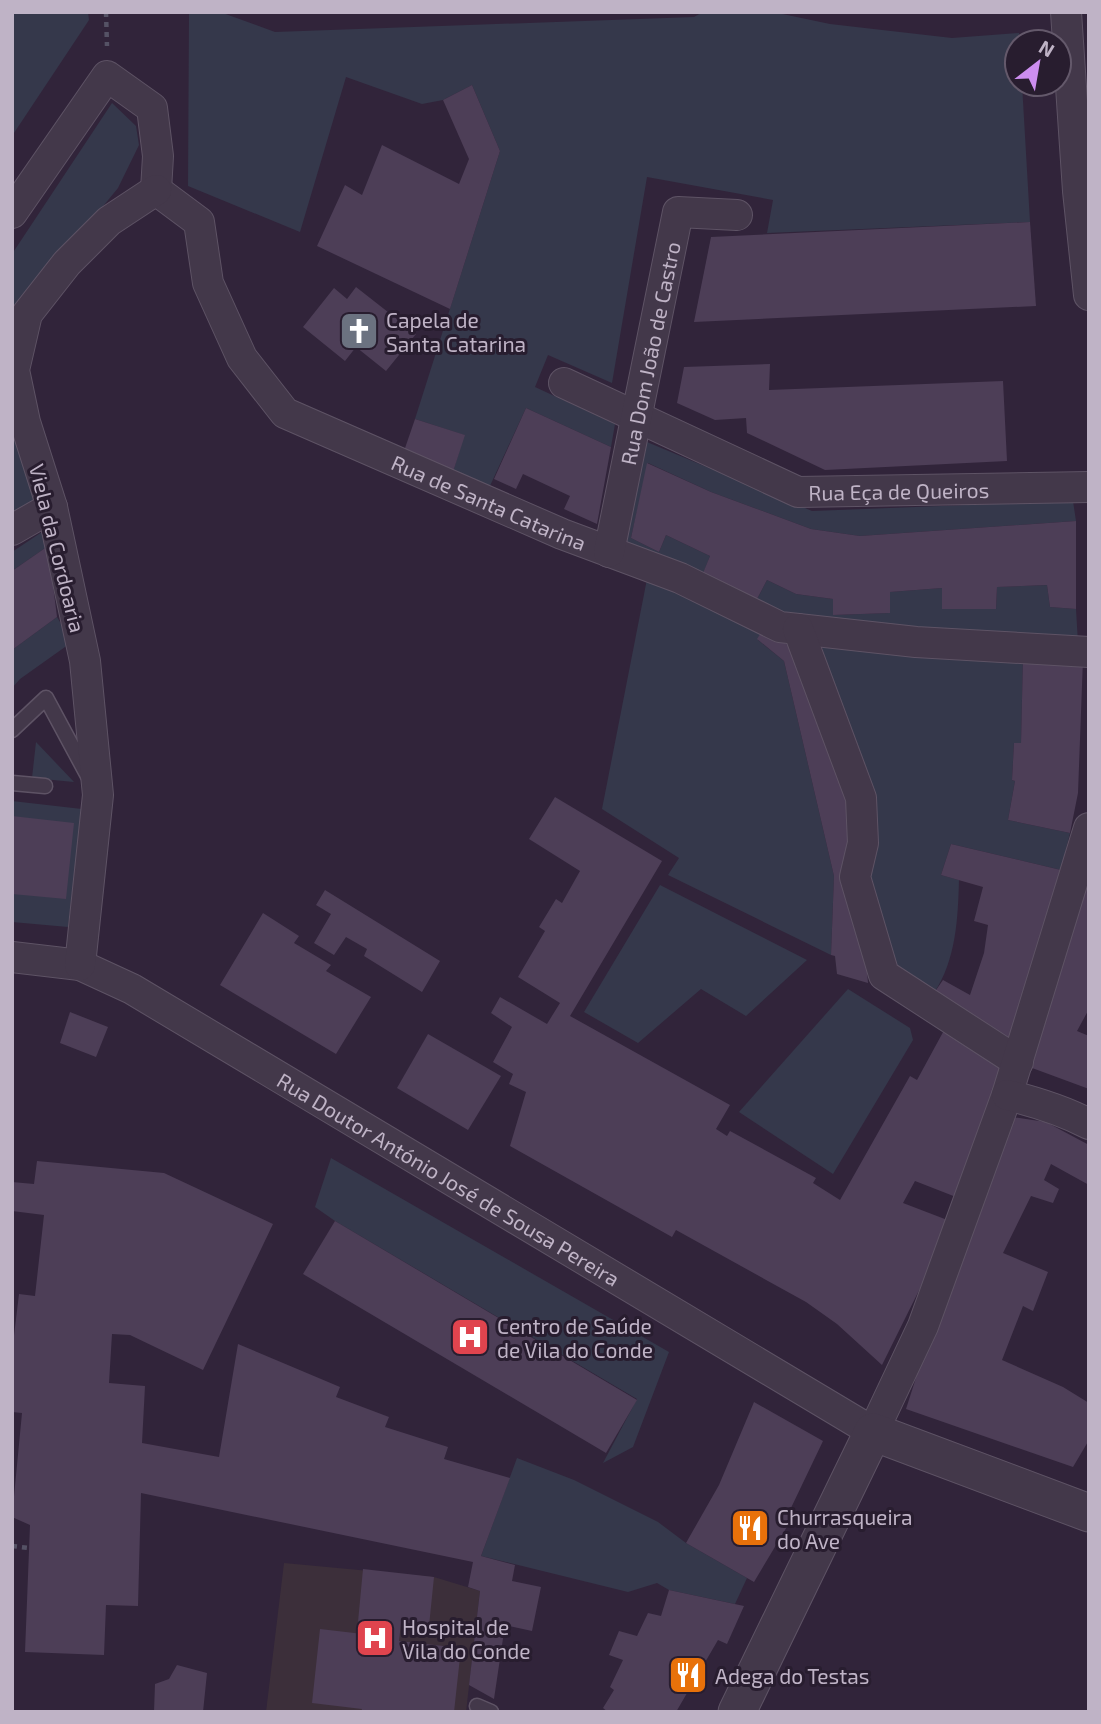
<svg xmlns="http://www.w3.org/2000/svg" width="1101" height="1724" viewBox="0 0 1101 1724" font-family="'Exo 2',sans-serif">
<rect width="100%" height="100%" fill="#31243a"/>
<polygon fill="#3c2f3a" points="284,1563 434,1577 480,1591 466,1712 266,1712"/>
<g fill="#35384b">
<polygon points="12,12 88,12 89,20 12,136"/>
<polygon points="189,12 220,12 275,32 694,17 703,12 773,12 830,24 952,38 1019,33 1020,42 1017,42 1017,84 1022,84 1030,222 767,233 773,200 647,177 612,383 548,355 535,387 615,424 611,447 526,408 489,488 452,475 464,435 415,419 500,151 472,85 443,100 422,104 346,77 300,232 188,186"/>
<polygon points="112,103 136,126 139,145 118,188 17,311 12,340 12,254"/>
<polygon points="12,402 39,501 12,513"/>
<polygon points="647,442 812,511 1073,501 1076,521 860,536 811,529 711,492 648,463 631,538 659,552 666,535 710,556 703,574 757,599 767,580 796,594 833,599 833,615 889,613 890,592 942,588 942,609 996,609 997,587 1047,585 1050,607 1076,609 1078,643 791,618 625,546"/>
<polygon points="48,528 48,546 12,571 12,552"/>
<polygon points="647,579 762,631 758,640 784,661 834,876 831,955 668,875 679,858 602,809"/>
<polygon points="57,617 72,642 20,679 12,688 12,650"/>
<path d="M820,640L1023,656L1021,743H1014L1012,780L1015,781L1008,820L1070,833L1061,870L951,844L941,875L959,880C958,919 956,960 934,993L903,975L889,958L867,879L839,709Z"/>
<polygon points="36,742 74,782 32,778"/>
<polygon points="12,801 82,809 68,927 12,922"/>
<polygon points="660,885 807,960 746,1016 701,989 638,1043 584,1012"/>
<polygon points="848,989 910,1028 913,1040 833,1174 739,1112"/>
<polygon points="331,1158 669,1352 633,1447 603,1463 637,1399 335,1221 315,1207"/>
<polygon points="517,1458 574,1480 658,1522 686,1543 747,1578 735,1604 669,1590 657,1583 628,1592 481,1556"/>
</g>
<g fill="#4d3e57">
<polygon points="472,85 500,151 450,309 317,246 345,185 362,195 382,145 459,184 469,159 443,100"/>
<polygon points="1030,222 1036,306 694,322 711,237"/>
<polygon points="356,287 416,334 386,371 356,347 345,361 303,327 334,288 347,299"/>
<polygon points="770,364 769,390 1003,381 1007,461 825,470 747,433 746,418 715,420 677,403 684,367"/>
<polygon points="526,408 611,447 597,524 564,509 570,496 523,474 516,489 494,479"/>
<polygon points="415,419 465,435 452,475 403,454"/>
<polygon points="647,463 711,492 811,529 860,536 1076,521 1076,609 1050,607 1047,585 997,587 996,609 942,609 942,588 890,592 890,613 833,615 833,599 796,594 767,580 757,599 703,573 710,556 666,535 659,552 631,538"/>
<polygon points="48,546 57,617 12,650 12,571"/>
<polygon points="762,631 779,638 795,651 856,832 868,983 837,974 835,956 831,955 834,876 784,661 757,639"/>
<polygon points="1023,656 1083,659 1078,793 1070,833 1008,820 1015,781 1012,780 1014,743 1021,743"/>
<polygon points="555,797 662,861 570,1016 730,1105 716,1129 727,1136 730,1131 816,1178 813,1183 840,1200 910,1076 917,1080 948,1023 1007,1061 956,1197 915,1181 903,1203 950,1221 939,1250 882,1365 837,1324 806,1302 676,1230 672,1237 510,1146 526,1092 509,1084 513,1074 493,1062 512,1027 491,1013 500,997 547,1024 560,1003 518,977 545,931 539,927 556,899 562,903 580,871 529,839"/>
<polygon points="12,816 74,823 66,899 12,894"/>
<polygon points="951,844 1061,870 1014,1041 934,993 943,980 970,995 984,953 988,925 974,921 983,887 941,875"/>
<polygon points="1089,873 1089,1009 1077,1031 1089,1036 1089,1089 1024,1065"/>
<polygon points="325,890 440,961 422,992 364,956 367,949 346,937 334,955 314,943 331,914 316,905"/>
<polygon points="263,913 299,936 294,943 331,965 326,971 371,997 336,1054 220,985"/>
<polygon points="70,1012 108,1027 96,1057 60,1043"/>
<polygon points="428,1034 501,1076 468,1130 397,1088"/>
<polygon points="1012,1117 1046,1122 1089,1145 1089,1185 1051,1164 1044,1180 1059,1189 1053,1203 1031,1196 1003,1253 1048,1272 1033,1311 1023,1306 1002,1360 1063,1387 1089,1403 1089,1440 1073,1467 906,1409 931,1331"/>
<polygon points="37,1161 164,1173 273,1224 203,1370 130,1335 112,1334 109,1383 145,1386 142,1443 219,1457 238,1344 340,1387 336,1397 389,1417 385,1427 448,1447 444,1459 510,1478 481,1556 515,1565 512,1581 541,1587 532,1631 505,1625 494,1699 469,1685 480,1591 468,1587 473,1562 141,1493 138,1606 106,1605 104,1655 25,1652 30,1525 12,1517 22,1413 12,1412 12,1352 19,1294 35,1296 44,1215 12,1211 12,1182 34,1184"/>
<polygon points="335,1221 637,1400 606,1453 303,1274"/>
<polygon points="754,1402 823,1441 790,1510 794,1515 754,1582 686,1543 719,1485"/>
<polygon points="363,1569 434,1577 429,1626 401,1623 399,1641 461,1648 454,1712 361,1712 362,1709 312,1703 320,1629 380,1636 381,1624 358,1622"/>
<polygon points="669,1590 744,1606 727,1644 718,1640 676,1712 608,1712 603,1708 614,1690 610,1687 623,1660 609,1655 619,1631 637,1636 648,1613 661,1616"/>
<polygon points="177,1665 207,1673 203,1712 154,1712 155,1684 169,1679"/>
</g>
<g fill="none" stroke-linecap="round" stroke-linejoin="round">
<g stroke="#5e5365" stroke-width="17">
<g id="service">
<polyline points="12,730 46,698 88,776"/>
<polyline points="12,783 45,786"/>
<polyline points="477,1706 491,1712"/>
</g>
</g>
<g stroke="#5e5365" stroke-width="32">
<g id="minor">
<polyline points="1066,12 1078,191 1089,295"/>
<path id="s1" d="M156,190L199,222L208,283L242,358L285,413L562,534L680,578L780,627L916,642L1089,652"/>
<polyline points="12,213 107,76 152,108 158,156 156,190"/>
<path id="s2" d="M564,383L798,492L1089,487"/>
<polyline points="12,530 52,507"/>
<path id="s3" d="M609,552L678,212L737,215"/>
<polyline points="798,629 861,798 863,843 855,877 884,975 1018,1062"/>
<path id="s4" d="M12,957L80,965L132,989L873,1432L923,1326L1007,1095L1089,828"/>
<polyline points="80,965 98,795 85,661 52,507 25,422 14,370 27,314 67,263 109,221 156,190"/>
<path d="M1007,1095C1036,1102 1062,1110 1089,1124"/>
</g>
</g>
<g stroke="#5e5365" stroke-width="39">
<polyline id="tertiary" points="737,1712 873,1432 1089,1513"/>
</g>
<g stroke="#555265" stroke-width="4.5" stroke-dasharray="5 5" stroke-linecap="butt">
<polyline points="106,12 107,46"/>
<polyline points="12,1546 29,1548"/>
</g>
<use href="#service" stroke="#43384a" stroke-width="14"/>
<use href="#minor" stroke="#43384a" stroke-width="30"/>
<use href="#tertiary" stroke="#43384a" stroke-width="37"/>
</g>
<defs>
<g id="church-square" transform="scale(2.0125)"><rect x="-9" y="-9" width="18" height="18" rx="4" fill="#6b7280" stroke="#281d2f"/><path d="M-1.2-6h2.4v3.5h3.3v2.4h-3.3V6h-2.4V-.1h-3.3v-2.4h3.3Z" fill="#fff"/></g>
<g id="hospital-square" transform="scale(2.0125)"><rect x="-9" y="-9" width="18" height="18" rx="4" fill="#e0444e" stroke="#281d2f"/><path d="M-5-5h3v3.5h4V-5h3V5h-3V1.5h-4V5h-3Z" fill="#fff"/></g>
<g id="restaurant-square" transform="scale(2.0125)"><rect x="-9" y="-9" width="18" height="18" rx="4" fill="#e8710a" stroke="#281d2f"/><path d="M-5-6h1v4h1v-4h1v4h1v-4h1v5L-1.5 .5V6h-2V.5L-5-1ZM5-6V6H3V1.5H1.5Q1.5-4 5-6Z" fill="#fff"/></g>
</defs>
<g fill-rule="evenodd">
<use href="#church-square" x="359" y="331"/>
<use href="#hospital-square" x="470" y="1337"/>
<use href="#restaurant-square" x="750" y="1528"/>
<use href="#hospital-square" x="375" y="1638"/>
<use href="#restaurant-square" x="688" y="1675"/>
</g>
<g text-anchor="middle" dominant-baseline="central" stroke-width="6" stroke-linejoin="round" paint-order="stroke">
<g font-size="21" fill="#bfb3c6" stroke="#281d2f" text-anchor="start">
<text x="386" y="319">Capela de<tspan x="386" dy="24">Santa Catarina</tspan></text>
<text x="497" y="1325">Centro de Saúde<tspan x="497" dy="24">de Vila do Conde</tspan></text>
<text x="777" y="1516">Churrasqueira<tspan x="777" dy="24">do Ave</tspan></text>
<text x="402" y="1626">Hospital de<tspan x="402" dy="24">Vila do Conde</tspan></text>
<text x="715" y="1675">Adega do Testas</text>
</g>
<g font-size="21" fill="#bfb3c6" stroke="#281d2f">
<text stroke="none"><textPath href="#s3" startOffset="203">Rua Dom João de Castro</textPath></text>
<text stroke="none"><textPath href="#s2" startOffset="359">Rua Eça de Queiros</textPath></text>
<text stroke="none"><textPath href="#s1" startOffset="490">Rua de Santa Catarina</textPath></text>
<text transform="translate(58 548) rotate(76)">Viela da Cordoaria</text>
<text stroke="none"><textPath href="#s4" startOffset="495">Rua Doutor António José de Sousa Pereira</textPath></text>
</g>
</g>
<rect width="1101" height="1724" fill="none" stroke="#bfb3c6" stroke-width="28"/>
<g transform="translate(1038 63) rotate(31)"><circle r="33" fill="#281d2f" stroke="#64596b" stroke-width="2"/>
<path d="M0-5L12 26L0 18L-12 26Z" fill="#cd8ef0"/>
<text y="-10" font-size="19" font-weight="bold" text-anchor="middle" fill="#bfb3c6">N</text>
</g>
</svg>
